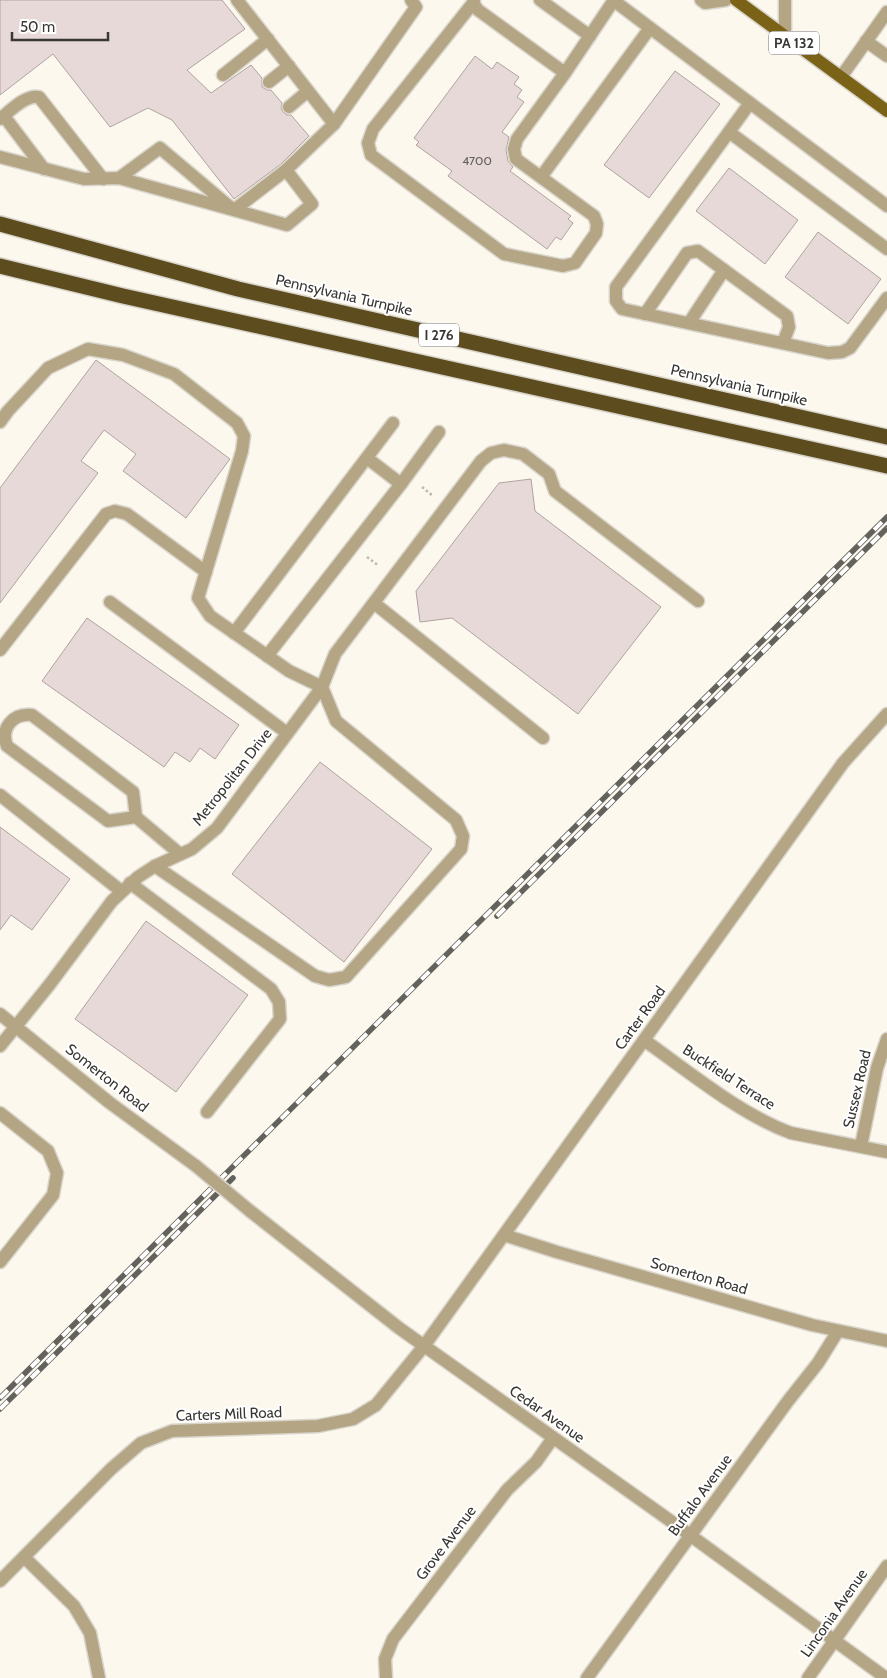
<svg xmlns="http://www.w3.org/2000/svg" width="887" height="1678" viewBox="0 0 887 1678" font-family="Cabin,sans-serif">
<rect width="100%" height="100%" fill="#fcf8ed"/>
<g fill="#e6d9d8" stroke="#afa3a2">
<polygon points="0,0 222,0 245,29 187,70 211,93 251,65 262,78 262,87 267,90 271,90 282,103 281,108 283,112 287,115 291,115 309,136 281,164 234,199 172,120 148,108 110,127 53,54 0,95"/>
<polygon points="475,56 492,69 497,62 519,77 514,84 522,90 517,97 524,102 502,132 509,137 506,150 508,161 513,167 510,171 571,216 568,219 573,223 561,240 556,237 547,249 448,176 452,171 416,145 419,142 414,138"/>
<polygon points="675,71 720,104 649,198 604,165"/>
<polygon points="729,168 798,220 765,264 696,211"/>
<polygon points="818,232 881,279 848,324 785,277"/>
<polygon points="96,360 230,459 186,518 123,471 136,454 104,430 81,461 98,473 0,603 0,488"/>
<polygon points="531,479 535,511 661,607 578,714 452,618 420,622 416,591 499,483"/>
<polygon points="87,618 239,725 215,759 200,748 190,762 175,752 164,767 42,681"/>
<polygon points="320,762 432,849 344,962 232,874"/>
<polygon points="0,827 70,879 32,930 11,915 0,930"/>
<polygon points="146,921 248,995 176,1092 75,1019"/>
</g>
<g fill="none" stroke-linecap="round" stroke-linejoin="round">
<g stroke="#d9d5cc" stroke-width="15">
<g id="minor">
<polyline points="237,0 334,124"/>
<polyline points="474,0 473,3 478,10 565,73 614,0"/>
<polyline points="540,0 590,36"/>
<polyline points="613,0 887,206"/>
<polyline points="701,0 705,3 726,0"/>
<polyline points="473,3 373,129 368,143 371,155 504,254 563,266 575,263 596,233 597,224 594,216 516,159 514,149 517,139 565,73"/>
<polyline points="785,36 785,0"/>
<polyline points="866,41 887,56"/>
<polyline points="223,75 268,39"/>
<polyline points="841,77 887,12"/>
<polyline points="269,82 289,66"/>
<polyline points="750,103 616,287 616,301 622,309 828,353 842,352 850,348 887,298"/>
<polyline points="289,107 308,91"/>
<polyline points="4,116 44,169"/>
<path d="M0,119C10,111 26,94 39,97L103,179"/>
<polyline points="729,132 887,249"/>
<polyline points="0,157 84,179 119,178 287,225 312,204 286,170 234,210"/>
<polyline points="286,170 334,124 416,7 411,0"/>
<polyline points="541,177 650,28"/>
<polyline points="119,178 160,148 230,207"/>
<polyline points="645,314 687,253 698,251 787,316 789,327 783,343"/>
<polyline points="689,323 724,270"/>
<polyline points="0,422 8,411 48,368 88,349 123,355 174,374 237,423 244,436 242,451 198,598 210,616 289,671 322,687 336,721 456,820 463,836 461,849 346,977 329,980 315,976 155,866"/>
<polyline points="401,484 439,432"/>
<polyline points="110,602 287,733"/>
<polyline points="374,603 543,738"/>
<polyline points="234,633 393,423"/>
<polyline points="0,650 106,514 115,511 127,514 206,572"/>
<polyline points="267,656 401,484 367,458"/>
<polyline points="0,795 121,891"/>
<path d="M136,817L108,821L7,746C0,728 13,713 32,715L133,792L136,817L180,854"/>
<polyline points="130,883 271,989 279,1002 280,1019 207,1112"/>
<polyline points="0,1014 110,1103 196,1166"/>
<path d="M644,1040C688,1071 741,1115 791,1133L887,1152"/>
<polyline points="0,1046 50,984 112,901 138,877 155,866 192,849 217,828 322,687 335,654 481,461 491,453 504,450 523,454 549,474 555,491 698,601"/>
<polyline points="0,1113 48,1151 57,1173 53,1195 0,1262"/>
<polyline points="861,1146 877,1068 887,1039"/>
<polyline points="250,1211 399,1328 672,1522 886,1678"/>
<polyline points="504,1235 557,1252 812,1325 887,1341"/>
<polyline points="24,1557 74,1606 90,1633 99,1678"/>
<polyline points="0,1581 111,1469 141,1443 172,1431 318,1426 353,1419 376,1405 424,1346 843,763 887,714"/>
<polyline points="386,1678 385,1659 393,1639 507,1490 536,1462 553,1438"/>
<polyline points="587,1678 788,1401 818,1363 838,1331"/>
<polyline points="808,1678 887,1566"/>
</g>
</g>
<g stroke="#d9d5cc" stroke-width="15">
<polyline id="major" points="736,0 887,111"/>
</g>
<g stroke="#d9d5cc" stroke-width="18">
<g id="highway">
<polyline points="0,224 238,289 887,437"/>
<polyline points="0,266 123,296 887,466"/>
</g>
</g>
<g stroke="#bcb9b0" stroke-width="2.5" stroke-dasharray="2.5 2.5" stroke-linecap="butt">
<polyline points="422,487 433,496"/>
<polyline points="367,557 379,566"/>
</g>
<use href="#minor" stroke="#b4a684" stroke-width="12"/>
<use href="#major" stroke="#7a6216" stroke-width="12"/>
<use href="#highway" stroke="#5c4c1e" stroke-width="15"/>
<g stroke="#64625c" stroke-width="5.5">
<g id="rail">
<polyline points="497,916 887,528"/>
<polyline points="0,1398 887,517"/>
<polyline points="0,1409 233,1178"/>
</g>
</g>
<use href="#rail" stroke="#fff" stroke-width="4" stroke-dasharray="11" stroke-linecap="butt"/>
<g stroke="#d9d5cc" stroke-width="15" stroke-linecap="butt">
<polyline id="minor-bridge" points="196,1166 250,1211"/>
</g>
<use href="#minor-bridge" stroke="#b4a684" stroke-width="12"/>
</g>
<g text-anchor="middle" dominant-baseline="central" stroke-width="4" stroke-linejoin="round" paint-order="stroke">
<g font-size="12" fill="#64605c">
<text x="477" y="160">4700</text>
</g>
<g fill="#fff" stroke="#747370" stroke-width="1">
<rect x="769" y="31.5" width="50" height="23" rx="4"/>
<rect x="419" y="323.5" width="40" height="23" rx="4"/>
</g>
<g font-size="14" font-weight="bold" fill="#393733">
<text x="794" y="43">PA 132</text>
<text x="439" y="335">I 276</text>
</g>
<g font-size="15" fill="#393733" stroke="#fff">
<text transform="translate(344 295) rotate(13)">Pennsylvania Turnpike</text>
<text transform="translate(739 385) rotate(13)">Pennsylvania Turnpike</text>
<text transform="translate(232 777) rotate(-52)">Metropolitan Drive</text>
<text transform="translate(640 1018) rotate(-54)">Carter Road</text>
<text transform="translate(729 1077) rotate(33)">Buckfield Terrace</text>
<text transform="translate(107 1078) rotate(38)">Somerton Road</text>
<text transform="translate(857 1089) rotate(-77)">Sussex Road</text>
<text transform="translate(699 1276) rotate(16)">Somerton Road</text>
<text transform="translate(229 1414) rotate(-2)">Carters Mill Road</text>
<text transform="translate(547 1414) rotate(35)">Cedar Avenue</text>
<text transform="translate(700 1495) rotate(-54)">Buffalo Avenue</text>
<text transform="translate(446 1543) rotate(-53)">Grove Avenue</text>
<text transform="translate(834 1613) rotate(-55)">Linconia Avenue</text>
</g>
</g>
<path d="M12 32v8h96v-8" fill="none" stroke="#393733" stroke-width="2.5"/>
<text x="20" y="32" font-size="15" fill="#393733" stroke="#ffffff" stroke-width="4" paint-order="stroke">50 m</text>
</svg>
